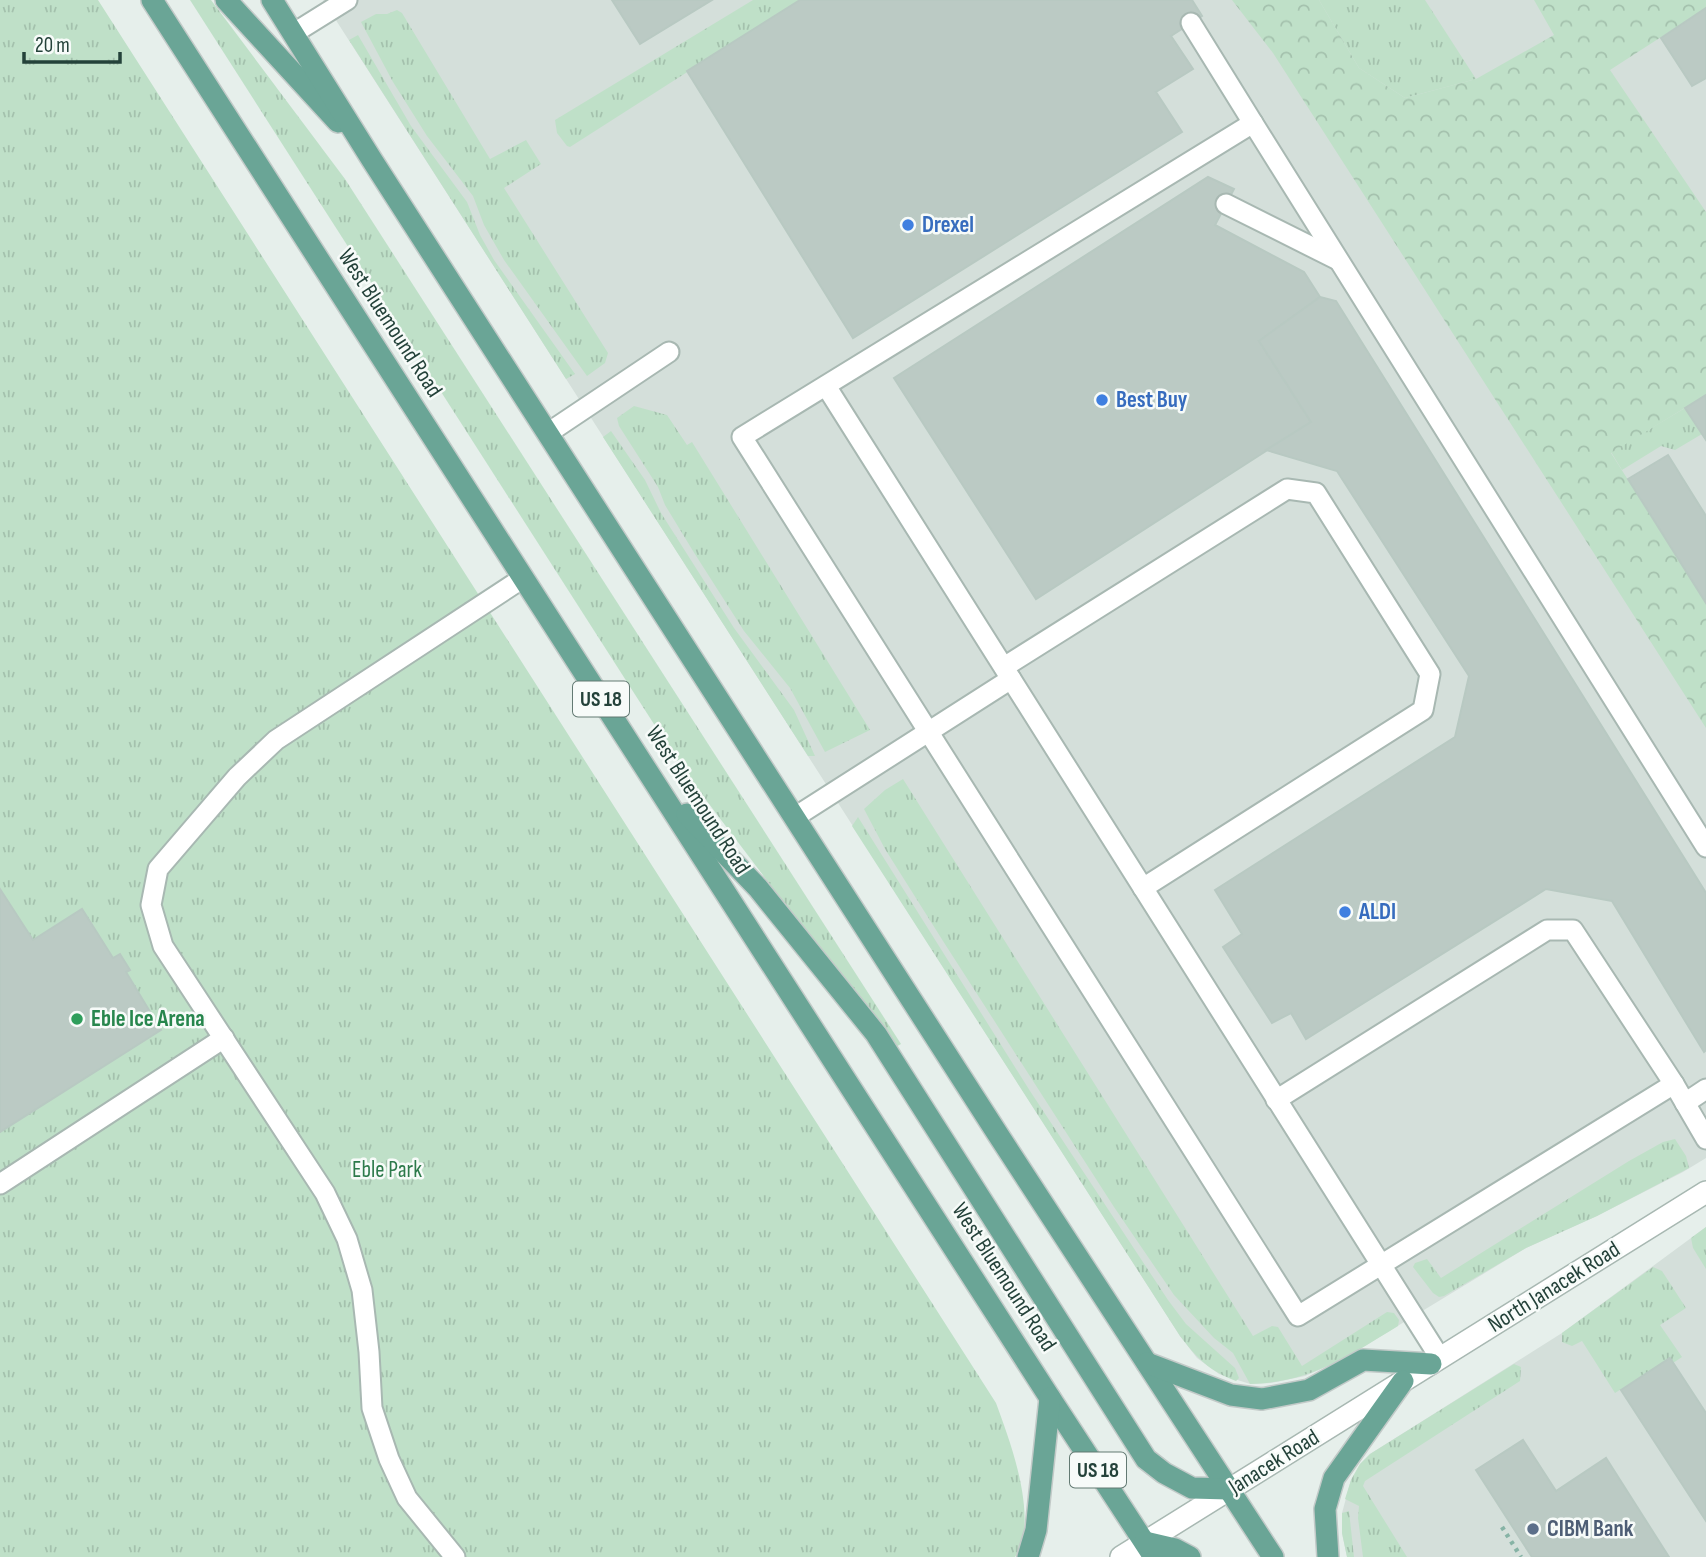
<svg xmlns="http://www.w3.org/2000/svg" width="1706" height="1557" viewBox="0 0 1706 1557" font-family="'Sofia Sans Condensed',sans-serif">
<defs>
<pattern id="grass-tufts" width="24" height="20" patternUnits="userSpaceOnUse" patternTransform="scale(1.75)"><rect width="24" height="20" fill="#bfe0c8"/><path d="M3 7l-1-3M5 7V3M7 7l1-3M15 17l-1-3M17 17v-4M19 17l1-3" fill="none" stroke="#a4c1ad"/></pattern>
<pattern id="forest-crowns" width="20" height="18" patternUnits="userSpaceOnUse" patternTransform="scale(1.75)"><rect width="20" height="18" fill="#bfe0c8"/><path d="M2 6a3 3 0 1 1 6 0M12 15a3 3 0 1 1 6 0" fill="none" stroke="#a4c1ad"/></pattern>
</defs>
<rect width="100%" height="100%" fill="#e6efeb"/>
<g fill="#d4dfda">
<polygon points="323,0 1706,0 1706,1158 1683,1172 1597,1216 1526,1248 1340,1361 1305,1376 1271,1383 1250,1384 1219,1374 1197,1358 1180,1336"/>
<polygon points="1706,1227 1706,1557 1347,1557 1342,1533 1342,1513 1351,1480 1360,1464 1370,1454 1562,1333"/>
</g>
<g fill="url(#grass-tufts)">
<path d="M0,0H98L996,1403C1010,1441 1040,1520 1015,1557H0Z"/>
<polygon points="190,0 211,0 345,179 901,1044 894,1048 684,771"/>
<polygon points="753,0 800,0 570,147 567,146 557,133 555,120"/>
<polygon points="1319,0 1425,0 1476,79 1405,98 1359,68"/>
<polygon points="397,10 402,13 490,159 526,140 541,164 504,188 608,353 605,363 587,376 504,260 484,225 473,196 427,136 393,82 361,22 376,14 387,14"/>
<polygon points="358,35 411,126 467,202 480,235 494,260 575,374 566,379 349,40"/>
<polygon points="634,406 667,415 687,445 692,442 870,730 825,752 790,688 744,631 693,551 665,505 658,487 619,426 617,418"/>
<polygon points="1685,408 1702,434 1675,450 1661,446 1622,470 1611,452"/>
<polygon points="611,431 645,480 661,513 734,628 794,710 815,756 808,756 603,437"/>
<path d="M903,779L1253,1336L1272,1326L1278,1327L1302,1366L1387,1312L1394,1313L1399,1320L1398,1326C1349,1356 1309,1383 1250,1384L1233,1353L1214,1338L1174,1295L1114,1207L943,941L885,849L864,809L885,790Z"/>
<path d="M858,817L1030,1091L1168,1300L1186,1324L1235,1368L1239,1378L1236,1381C1209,1371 1197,1358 1180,1336L852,826Z"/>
<polygon points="1675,1139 1686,1156 1689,1168 1597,1216 1526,1248 1444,1296 1439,1297 1433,1293 1413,1267 1415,1263 1427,1259 1441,1278 1629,1161 1663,1142"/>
<polygon points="1706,1227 1706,1269 1693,1248 1691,1238"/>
<polygon points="1653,1267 1662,1271 1686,1308 1660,1325 1682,1357 1673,1363 1670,1358 1615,1393 1582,1341 1572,1346 1562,1342 1562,1333"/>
<polygon points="1514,1364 1521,1367 1520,1381 1365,1481 1363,1486 1407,1557 1363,1557 1358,1518 1359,1506 1345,1499 1351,1480 1360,1464 1370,1454"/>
<polygon points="1349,1511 1354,1557 1347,1557 1342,1533 1342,1513"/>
</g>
<polygon fill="url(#forest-crowns)" points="1232,0 1319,0 1359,68 1405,98 1476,79 1554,35 1534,0 1706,0 1706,8 1610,70 1706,212 1706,395 1611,453 1706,603 1706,728 1273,53"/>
<g fill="#bbcac4" stroke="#b8c9c2" stroke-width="2">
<polygon points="612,0 712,0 640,44"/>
<polygon points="800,0 1192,0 1202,16 1171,36 1193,69 1156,92 1182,132 853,338 687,71"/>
<polygon points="1706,8 1706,78 1692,86 1661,38"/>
<polygon points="1208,177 1234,189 1215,225 1304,272 1320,297 1259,341 1311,422 1036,599 894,378"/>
<polygon points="1320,297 1336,301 1706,893 1706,1050 1704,1052 1612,901 1546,889 1306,1039 1291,1013 1272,1023 1223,947 1242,934 1215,890 1455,737 1469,676 1337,471 1266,450 1311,422 1259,341"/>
<polygon points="1706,395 1706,440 1685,408"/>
<polygon points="1668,455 1706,516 1706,603 1628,479"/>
<polygon points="0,889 33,940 82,909 113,958 120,954 130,970 126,972 161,1030 0,1132"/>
<polygon points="1670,1358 1706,1413 1706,1521 1621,1390"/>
<polygon points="1523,1440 1556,1491 1606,1458 1669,1557 1532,1557 1476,1470"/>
</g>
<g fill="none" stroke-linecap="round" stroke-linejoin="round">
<g stroke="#a8b8b2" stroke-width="23">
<g id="service">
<polyline points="1191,23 1253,123"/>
<polyline points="294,33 347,0"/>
<polyline points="1226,204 1338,260"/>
<polyline points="826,386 1440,1358"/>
<polyline points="548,433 669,352"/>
<polyline points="1004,667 1287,489 1316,493 1430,674 1423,710 1143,888"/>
<polyline points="795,817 1011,679"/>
<polyline points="1674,1084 1298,1316 742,437 1253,123 1706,847"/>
<polyline points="1276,1100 1547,930 1573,930 1674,1084 1706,1139"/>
<polyline points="1685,1103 1706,1089"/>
<polyline points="0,1184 224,1038"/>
<polyline points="455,1557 407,1498 389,1459 372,1408 369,1352 362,1290 347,1239 325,1193 163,946 151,905 158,869 237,777 276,740 523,578"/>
</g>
</g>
<g stroke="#a8b8b2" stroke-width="24">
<polyline id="minor" points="1121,1557 1706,1192"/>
</g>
<g stroke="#c2cac8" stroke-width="24">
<g id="primary">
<polyline points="152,0 1050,1398 1154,1557"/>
<polyline points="226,0 338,122"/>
<polyline points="272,0 372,160 997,1133 1273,1557"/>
<polyline points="687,814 758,888 876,1034 1146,1459 1164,1473 1192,1488 1229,1489"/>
<polyline points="1147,1363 1231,1395 1262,1399 1309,1390 1363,1360 1431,1364"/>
<polyline points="1145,1542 1175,1549 1190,1557"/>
<polyline points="1028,1557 1036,1530 1050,1398"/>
<polyline points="1328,1557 1325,1509 1334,1478 1403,1381"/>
</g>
</g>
<polyline stroke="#86b3a5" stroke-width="4.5" stroke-dasharray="3.5 5" stroke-linecap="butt" points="1502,1527 1521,1557"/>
<use href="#service" stroke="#fff" stroke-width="19"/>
<use href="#minor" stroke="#fff" stroke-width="21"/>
<use href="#primary" stroke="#6aa596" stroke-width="21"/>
</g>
<g fill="#3f7fe0" stroke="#f7fbf9" stroke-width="2.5">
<circle cx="908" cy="225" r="7"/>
<circle cx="1102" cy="400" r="7"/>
<circle cx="1345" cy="912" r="7"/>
</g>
<circle fill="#2e9e5b" stroke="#f7fbf9" stroke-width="2.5" cx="77" cy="1019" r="7"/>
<circle fill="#5c6f8a" stroke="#f7fbf9" stroke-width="2.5" cx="1533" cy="1529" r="7"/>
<g text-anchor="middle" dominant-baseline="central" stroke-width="5" stroke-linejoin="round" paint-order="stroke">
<g fill="#f7fbf9" stroke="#637a73" stroke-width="2">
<rect x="573" y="681.5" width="56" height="35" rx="5"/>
<rect x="1070" y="1452.5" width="56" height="35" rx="5"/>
</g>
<g font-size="21" font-weight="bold" fill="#24423a">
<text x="601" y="699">US 18</text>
<text x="1098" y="1470">US 18</text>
</g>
<g font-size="23" font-weight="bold" fill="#366cbe" stroke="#f7fbf9" text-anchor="start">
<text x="922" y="225">Drexel</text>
<text x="1116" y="400">Best Buy</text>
<text x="1359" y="912">ALDI</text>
</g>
<g font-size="23" fill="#24423a" stroke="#f7fbf9">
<text transform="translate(390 323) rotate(57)">West Bluemound Road</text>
<text transform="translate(698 800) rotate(57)">West Bluemound Road</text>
<text transform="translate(1004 1277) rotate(57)">West Bluemound Road</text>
<text transform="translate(1554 1287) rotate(-32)">North Janacek Road</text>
<text transform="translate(1274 1462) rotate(-32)">Janacek Road</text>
</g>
<g font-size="23" font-weight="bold" fill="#27864d" stroke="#f7fbf9" text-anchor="start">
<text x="91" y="1019">Eble Ice Arena</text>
</g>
<g font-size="23" fill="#2d7a4b" stroke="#f7fbf9">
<text x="387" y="1170">Eble Park</text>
</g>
<g font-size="23" font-weight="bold" fill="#4e5e75" stroke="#f7fbf9" text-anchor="start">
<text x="1547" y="1529">CIBM Bank</text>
</g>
</g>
<path d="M24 52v10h96v-10" fill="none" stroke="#24423a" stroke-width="3.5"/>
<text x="35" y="52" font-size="21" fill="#24423a" stroke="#f7fbf9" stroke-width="5" paint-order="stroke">20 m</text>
</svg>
